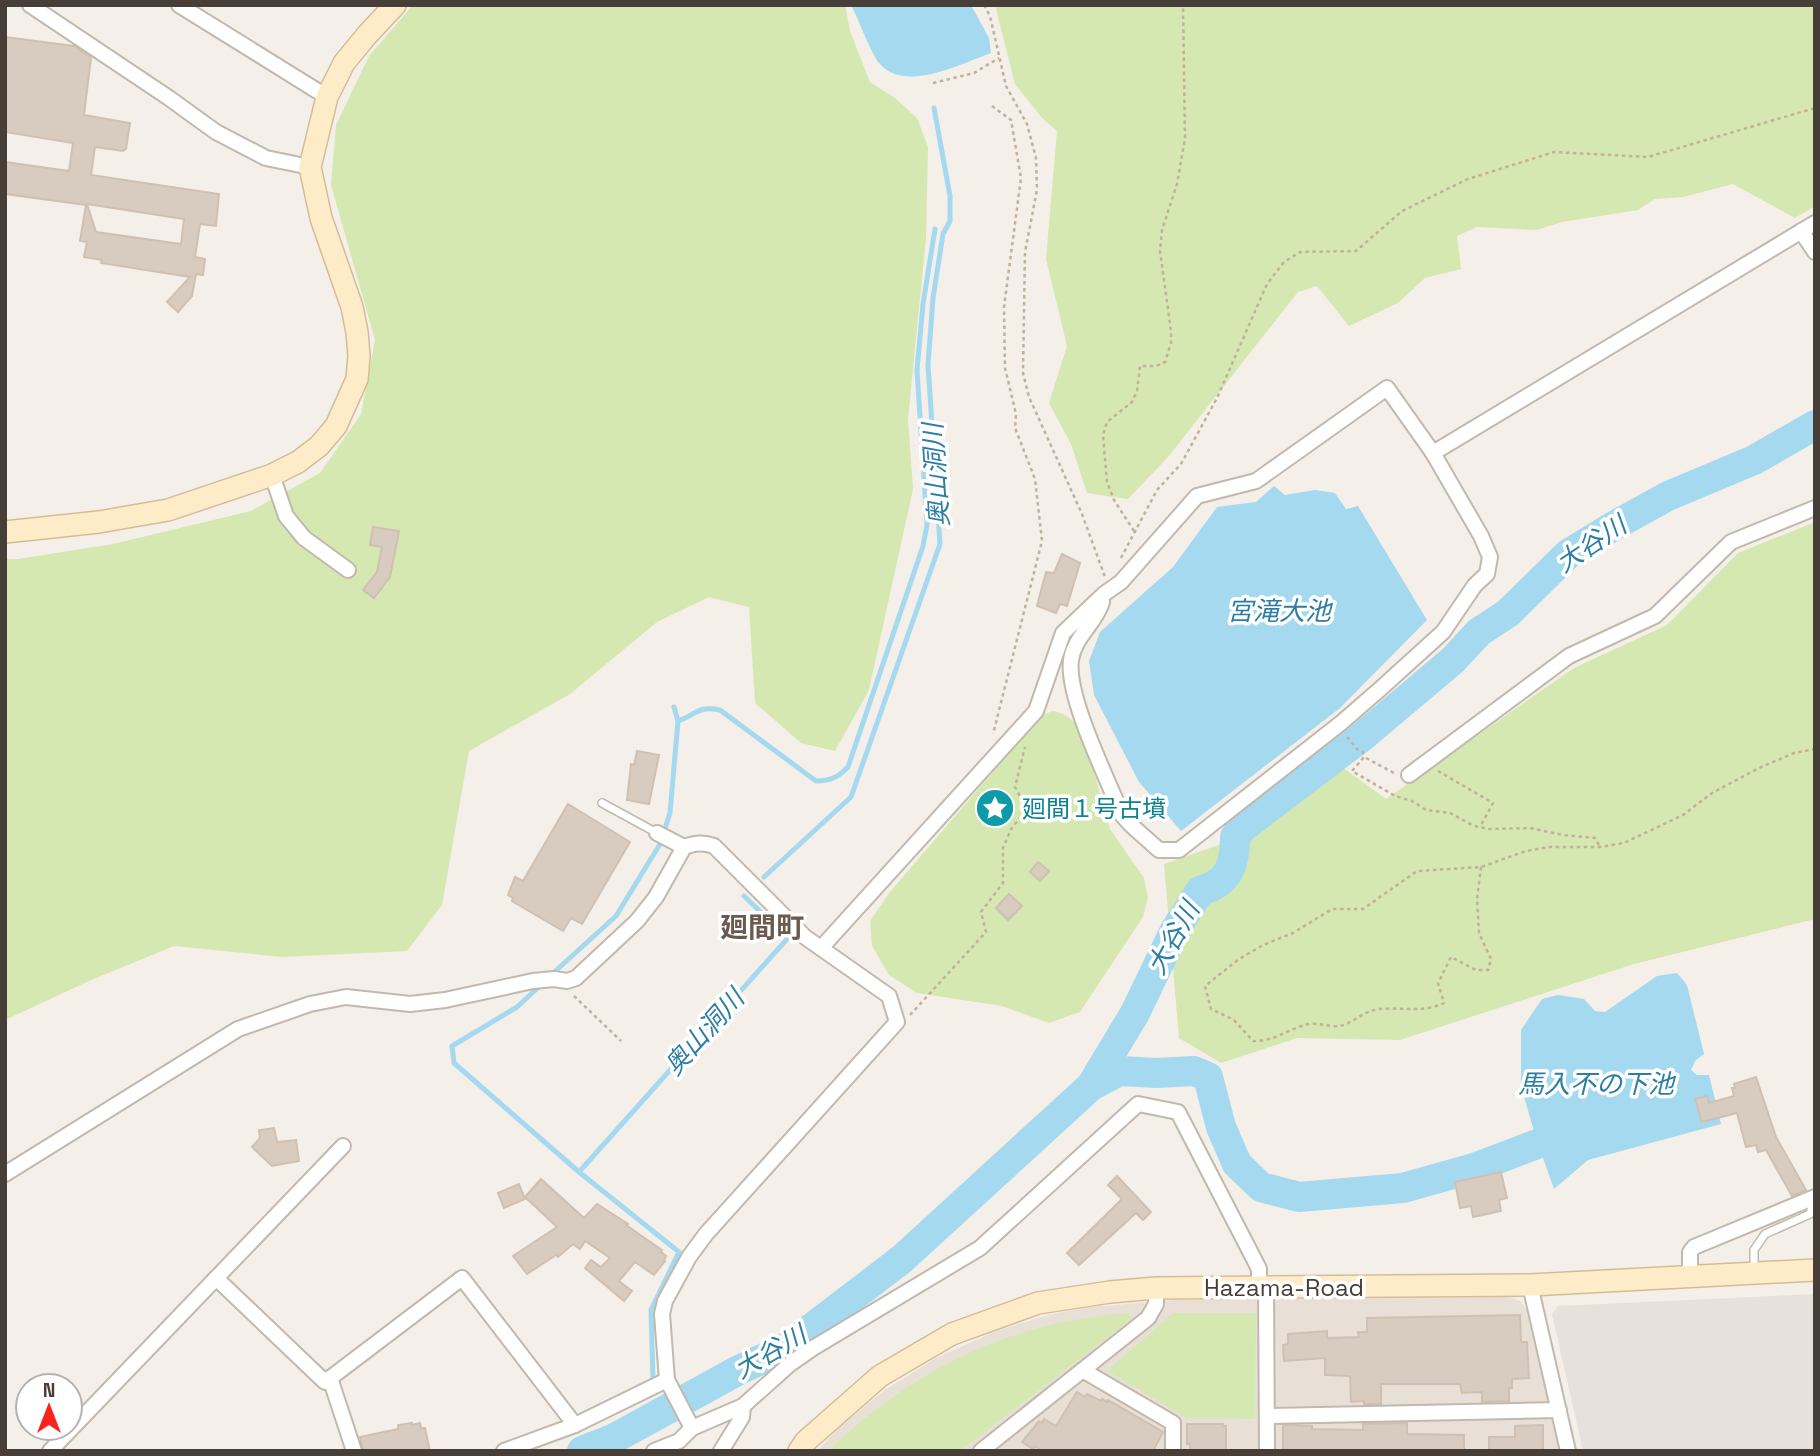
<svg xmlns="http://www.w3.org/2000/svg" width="1820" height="1456" viewBox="0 0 1820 1456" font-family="'Space Grotesk','Noto Sans JP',sans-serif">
<rect width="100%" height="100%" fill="#f4efe8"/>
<polygon fill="#e8e0d6" points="1509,1297 1520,1301 1526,1308 1562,1451 817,1451 838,1428 885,1390 936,1358 994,1332 1048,1315 1090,1307 1175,1300"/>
<polygon fill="#e6e1dd" points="1815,1294 1815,1451 1583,1451 1552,1314 1558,1306"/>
<g fill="#d5e8b1">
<polygon points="413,5 845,5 850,31 870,82 895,98 917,118 928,147 926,238 908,419 913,489 869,690 835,751 801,743 755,703 749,607 709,597 657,622 570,694 469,751 442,905 407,951 282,957 174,946 89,981 5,1020 5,559 18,559 113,544 251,511 320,473 361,414 375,340 331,185 336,125 369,56"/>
<polygon points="995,5 1815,5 1815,206 1795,218 1733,184 1683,197 1655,199 1638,210 1562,222 1536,230 1477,227 1457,236 1461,269 1425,278 1398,303 1349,326 1317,286 1298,292 1168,457 1128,499 1087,493 1071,444 1049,403 1067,346 1046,259 1057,131 1042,118 1015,84"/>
<polygon points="1815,522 1815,919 1634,964 1400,1040 1297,1038 1221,1063 1179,1038 1164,864 1242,837 1338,764 1386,799 1574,668 1667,625 1738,553"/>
<path d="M1053,711C1068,714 1074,721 1083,733L1110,829L1144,878L1148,898L1143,917L1080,1012L1049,1023L1002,1006L917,993L889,975L872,946L870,921L889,893L1042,715Z"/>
<path d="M1129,1313L1131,1319L960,1451H828C913,1369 1011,1321 1129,1313Z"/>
<polygon points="1173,1313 1256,1313 1255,1419 1187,1418 1107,1371"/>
</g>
<g fill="#a5d9f0">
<path d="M851,5H971L989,38L991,53C960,64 906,93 880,64C872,56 858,18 851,5Z"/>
<polygon points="1274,486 1285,495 1315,490 1335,493 1346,509 1358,506 1427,620 1340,708 1181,831 1139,782 1094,695 1089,661 1100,632 1173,567 1217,507 1256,502"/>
<polygon points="1677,973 1687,985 1704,1054 1695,1061 1691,1070 1697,1075 1709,1075 1721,1124 1588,1160 1554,1189 1536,1138 1521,1086 1521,1030 1542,999 1558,995 1584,999 1595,1011 1605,1012 1657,976"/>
</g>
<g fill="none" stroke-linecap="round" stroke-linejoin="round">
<g stroke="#a5d9f0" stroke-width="5">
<path d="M678,721C696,715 698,705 720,710L816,781C831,781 838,777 848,767L923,546L927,525L917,370L923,304L935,229"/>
<polyline points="764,877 851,797 940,544 928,365 933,298 943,234 950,221 950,196 934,108"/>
<polyline points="551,975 616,916 660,844 670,813 678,721 674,707"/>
<polyline points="542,984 517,1007 452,1046 454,1063 579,1172 679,1252 651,1310 653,1380"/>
<polyline points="579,1172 788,938 744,896"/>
<polyline points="654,1402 654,1417"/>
</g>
<g stroke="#a5d9f0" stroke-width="30">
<polyline points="1091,1086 1120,1071 1157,1073 1194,1071 1208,1077 1221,1127 1237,1164 1261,1187 1299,1197 1403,1188 1474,1168 1548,1140"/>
<path d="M582,1451L615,1438L737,1371L787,1347L902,1259L1091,1086L1135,1013L1175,930L1200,891C1229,883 1235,865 1235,837L1242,828L1363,736L1453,660L1479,632L1508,613L1568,554L1612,527L1668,496L1754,460L1815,425"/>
</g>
</g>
<g fill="#d8ccc0" stroke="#d0c0b1" stroke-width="2" fill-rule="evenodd">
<path d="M5,37L74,46L91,58L84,115L130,123L126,149L123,151L95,147L91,175L219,194L216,226L200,224L195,257L205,259L203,275L196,274L192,296L178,312L167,302L190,277L101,263L102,260L84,257L87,242L80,241L86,205L6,194L5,162L69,171L73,143L5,132ZM87,204L184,219L181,244L96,232Z"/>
<polygon points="373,527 399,531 390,577 374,598 363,590 377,572 382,547 370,545"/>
<polygon points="1062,554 1080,563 1067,606 1060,604 1056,613 1037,606 1046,572 1054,573"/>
<polygon points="637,751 659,755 649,804 627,800 631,764 634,765"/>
<polygon points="568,804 630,842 582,924 571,918 563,931 512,901 513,898 508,895 515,877 523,881"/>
<polygon points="1038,862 1049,871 1040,881 1030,872"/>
<polygon points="1009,894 1022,906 1008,920 996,908"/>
<polygon points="1756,1077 1776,1137 1806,1190 1792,1196 1766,1150 1758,1152 1756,1145 1746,1147 1737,1113 1702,1122 1695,1099 1707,1096 1709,1103 1734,1096 1732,1088 1735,1088 1734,1084"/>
<polygon points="274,1128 277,1142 296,1140 299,1161 272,1166 252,1147 260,1138 259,1130"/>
<polygon points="1501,1172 1507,1198 1499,1200 1501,1211 1473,1217 1471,1206 1460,1208 1455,1182"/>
<polygon points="1117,1176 1151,1212 1143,1220 1136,1213 1079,1265 1067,1253 1122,1199 1108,1185"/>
<polygon points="541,1179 584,1218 597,1204 628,1224 626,1225 662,1250 661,1252 666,1256 664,1260 665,1261 654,1275 635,1262 619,1281 632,1291 624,1301 585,1268 591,1260 601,1267 610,1258 585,1241 580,1249 573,1244 558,1257 556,1255 527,1274 513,1256 557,1227 525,1197"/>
<polygon points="519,1184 525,1199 504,1208 498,1193"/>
<polygon points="1520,1315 1521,1342 1527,1342 1529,1378 1512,1379 1512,1388 1509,1388 1509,1401 1482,1402 1482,1392 1462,1393 1460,1384 1381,1384 1381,1404 1364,1404 1364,1401 1351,1402 1350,1376 1325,1375 1325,1358 1284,1361 1283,1345 1288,1344 1288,1334 1327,1331 1327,1338 1359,1337 1358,1332 1367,1332 1367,1318"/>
<polygon points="1077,1392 1085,1397 1087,1394 1101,1401 1102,1399 1107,1402 1108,1400 1163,1432 1153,1451 1042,1451 1035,1446 1033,1449 1022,1442 1039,1421 1042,1423 1044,1419 1056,1426"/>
<polygon points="412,1423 412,1425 420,1423 421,1428 425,1428 430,1451 363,1451 360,1437 398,1429 398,1425"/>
<polygon points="1407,1423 1407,1434 1464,1435 1464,1451 1283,1451 1283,1425 1312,1426 1312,1429 1363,1430 1363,1424"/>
<polygon points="1187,1424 1223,1424 1223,1426 1226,1426 1226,1451 1190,1451 1190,1444 1187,1444"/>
<polygon points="1543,1425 1543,1450 1489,1451 1489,1437 1515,1437 1515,1426"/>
</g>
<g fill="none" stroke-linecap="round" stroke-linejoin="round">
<g stroke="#c2b9ad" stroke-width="10">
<g id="lane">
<polyline points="602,803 657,833"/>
<polyline points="1754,1272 1754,1250 1765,1234 1810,1214 1812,1206 1810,1199"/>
</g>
</g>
<g stroke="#c2b9ad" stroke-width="18">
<g id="street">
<polyline points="30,5 169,98 216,132 266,158 310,167"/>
<polyline points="179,5 327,97"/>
<polyline points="1801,231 1815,252"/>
<polyline points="272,475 286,516 304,538 348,570"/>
<path d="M1102,602C1096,623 1074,637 1071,660C1066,696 1107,778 1122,815L1131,825L1159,850H1179L1341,723L1379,690L1443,632L1475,585L1487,574L1490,557L1481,536L1433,453"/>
<polyline points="1409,775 1569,656 1655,616 1731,542 1815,508"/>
<path d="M657,833L684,847C695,843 703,842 714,846L805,937L889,996L897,1022L706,1234L689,1257L665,1301L662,1314L667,1380L692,1428"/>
<polyline points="821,948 1036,711 1063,633 1104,594 1121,582 1197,496 1256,481 1387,388 1433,453 1815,223"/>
<polyline points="5,1174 238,1029 310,1004 346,997 410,1004 445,1000 533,981 554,979 567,981 576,978 637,921 656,897 684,847"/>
<polyline points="216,1278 325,1382 462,1278 575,1425"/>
<polyline points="1690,1278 1690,1252 1694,1247 1815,1197"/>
<polyline points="1530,1285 1568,1451"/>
<polyline points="1266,1287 1267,1451"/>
<polyline points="1084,1371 1173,1423 1173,1451"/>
<polyline points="330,1378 354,1451"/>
<polyline points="1267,1416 1559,1410"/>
<polyline points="50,1451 343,1146"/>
<polyline points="504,1451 575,1425 667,1380"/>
<polyline points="654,1451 679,1441 692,1428 743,1406 790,1364 813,1348 980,1248 1138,1104 1178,1112 1256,1263 1259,1269 1259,1287"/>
<polyline points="721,1451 742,1417 743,1406"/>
<polyline points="981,1451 1148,1318 1156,1304 1156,1288"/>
</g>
</g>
<g stroke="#d3bd98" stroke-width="24">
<g id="secondary">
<polyline points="5,532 99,522 168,510 272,475 298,462 319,446 336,426 357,379 359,356 357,332 352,307 321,218 310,167 327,97 344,63 367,35 395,5"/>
<polyline points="799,1451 806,1441 880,1376 952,1334 1038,1303 1110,1292 1156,1288 1530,1285 1815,1270"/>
</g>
</g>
<g stroke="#c1b09c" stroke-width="2.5" stroke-dasharray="3.5 3.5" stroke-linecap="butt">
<polyline points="984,5 990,16 1006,86 1027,124 1036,158 1037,190 1025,252 1023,373 1029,397 1082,514 1105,577"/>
<polyline points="933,83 974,73 999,58"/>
<polyline points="992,106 1011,120 1021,178 1004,307 1005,368 1016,414 1015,428 1035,479 1042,541 993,734"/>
<polyline points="1134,531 1114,500 1107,482 1103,435 1107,422 1132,402 1137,391 1140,366 1156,366 1165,362 1171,343 1171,331 1160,251 1162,230 1177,184 1185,139 1183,5"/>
<polyline points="1121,558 1157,490 1181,464 1217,398 1267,284 1284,262 1300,252 1356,251 1402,211 1468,179 1554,152 1648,157 1815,108"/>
<polyline points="1347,737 1357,749 1363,752 1364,757 1352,771 1395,796 1412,801 1426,810 1450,813 1474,826 1489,829 1530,828 1563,835 1595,838 1600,847"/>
<polyline points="1366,758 1394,773"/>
<polyline points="1438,771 1493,803 1480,827"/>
<path d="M1481,867L1477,899L1479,933L1491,959L1488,970H1476L1451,957L1438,983L1444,1003C1424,1013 1401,1007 1380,1009C1366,1010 1358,1019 1346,1024C1333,1030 1322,1022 1309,1024C1290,1028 1273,1042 1253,1041L1234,1020L1211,1009L1205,986L1239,959L1263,945L1293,933L1332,909H1363L1417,871L1481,867L1526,851L1549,847H1600L1624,843L1683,815L1712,793L1759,768L1794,753L1815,749"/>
<polyline points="574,996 621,1041"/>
<polyline points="910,1015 986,932 981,912 1003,883 1003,848 1011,829 1027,809 1015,787 1025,747"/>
</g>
<use href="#lane" stroke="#fff" stroke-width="7"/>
<use href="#street" stroke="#fff" stroke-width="14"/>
<use href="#secondary" stroke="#feebc8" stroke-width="21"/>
</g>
<defs>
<g id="sight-disc" transform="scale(2.0125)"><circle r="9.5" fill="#0f9aa8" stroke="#fff"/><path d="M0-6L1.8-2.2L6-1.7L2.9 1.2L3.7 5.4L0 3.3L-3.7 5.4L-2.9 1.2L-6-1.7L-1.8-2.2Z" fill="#fff"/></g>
</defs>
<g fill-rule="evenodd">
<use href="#sight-disc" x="995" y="808"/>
</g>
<g text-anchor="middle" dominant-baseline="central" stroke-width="7" stroke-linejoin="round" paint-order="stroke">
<g font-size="24" fill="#0d838f" stroke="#fff" text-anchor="start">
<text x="1022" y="808">廻間１号古墳</text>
</g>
<g font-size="24" fill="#473f37" stroke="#fff">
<text x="1284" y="1287">Hazama-Road</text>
</g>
<g font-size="26" font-style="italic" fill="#2d7ea2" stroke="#fff">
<text transform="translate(936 475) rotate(-94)">奥山洞川</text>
<text transform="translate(1591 544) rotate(-34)">大谷川</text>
<text x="1279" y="611">宮滝大池</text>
<text transform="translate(1173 938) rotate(-61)">大谷川</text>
<text transform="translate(704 1032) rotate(-48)">奥山洞川</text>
<text x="1596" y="1084">馬入不の下池</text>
<text transform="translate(770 1352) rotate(-30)">大谷川</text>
</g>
<g font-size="28" font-weight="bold" fill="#6a5b4e" stroke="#fff">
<text x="762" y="927">廻間町</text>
</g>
</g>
<rect width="1820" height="1456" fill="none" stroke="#473f37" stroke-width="14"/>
<g transform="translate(49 1407)"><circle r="33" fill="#ffffff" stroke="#b5b2af" stroke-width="2"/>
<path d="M0-5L12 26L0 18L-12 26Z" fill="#f8241b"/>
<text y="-10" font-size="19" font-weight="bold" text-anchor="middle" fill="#473f37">N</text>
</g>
</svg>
